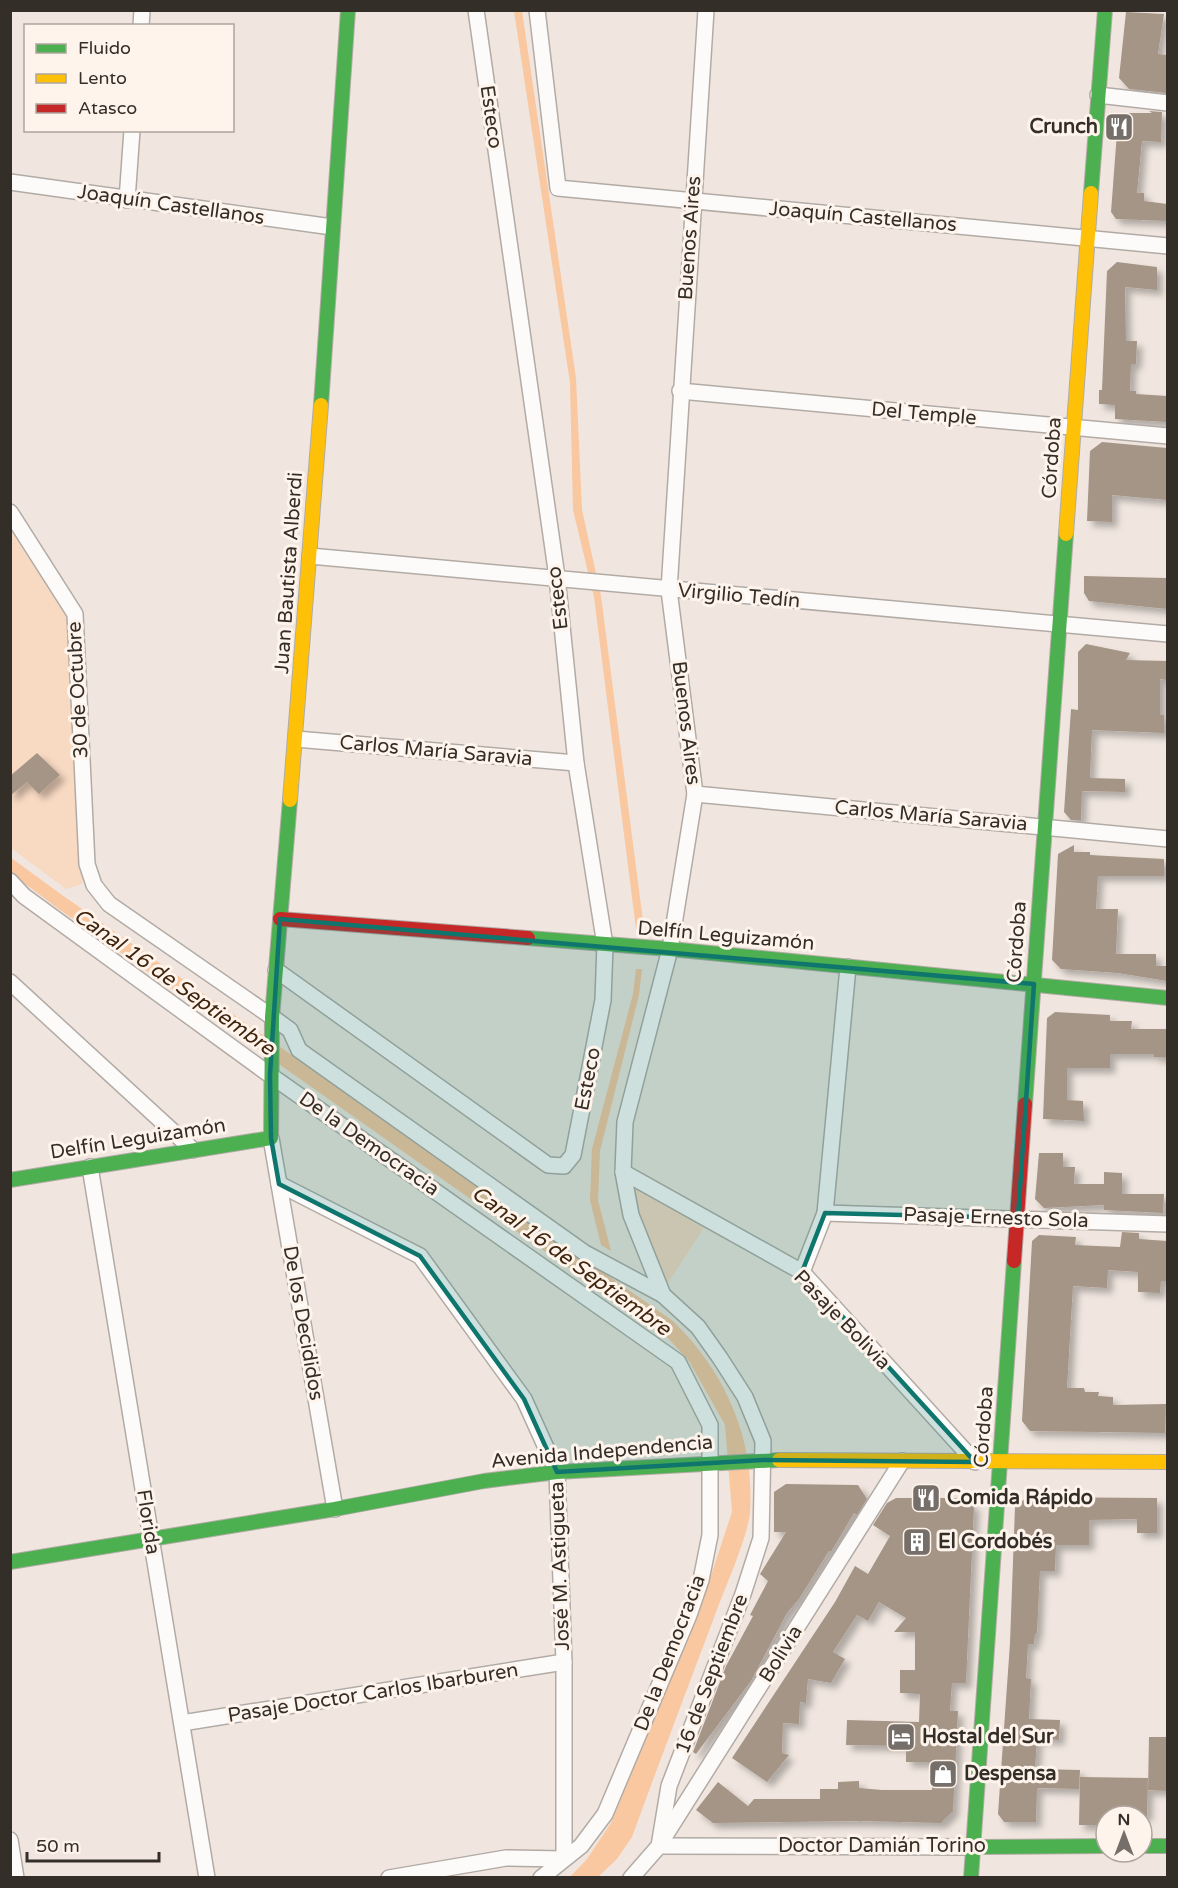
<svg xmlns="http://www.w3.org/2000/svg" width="1178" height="1888" viewBox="0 0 1178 1888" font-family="'Varela Round',sans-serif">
<defs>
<filter id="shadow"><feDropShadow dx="5.5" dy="5.5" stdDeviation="3" flood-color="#0004"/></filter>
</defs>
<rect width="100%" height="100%" fill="#f0e6df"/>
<g fill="#f8d9c2">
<polygon points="10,529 57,601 68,613 84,867 82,884 66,889 11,848"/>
<polygon points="628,1178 707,1223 664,1289 634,1214"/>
</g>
<g fill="#f9c7a0">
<polygon points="514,11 522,11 576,378 582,510 601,596 644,929 636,929 594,597 573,510 570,383"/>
<path d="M10,857L62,895L673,1321C725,1372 755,1438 750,1512C748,1537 724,1590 715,1615C687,1689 659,1763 632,1837L617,1859L598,1877H570L587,1859L611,1823L699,1612L732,1512L725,1425L689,1361L668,1338L56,907L11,873Z"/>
<polygon points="636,969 642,969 639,995 600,1151 598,1200 611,1251 601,1245 590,1200 592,1149 633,994"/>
</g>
<g fill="#a59587" filter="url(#shadow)">
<polygon points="1126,12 1164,14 1158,54 1167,55 1167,93 1129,89 1119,78"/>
<polygon points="1149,111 1162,112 1161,142 1142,141 1137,193 1144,193 1144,201 1167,204 1167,221 1116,219 1111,212 1118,119 1125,113 1152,113"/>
<polygon points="1117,262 1157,267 1157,290 1125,287 1126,341 1137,341 1136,364 1131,364 1130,391 1136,391 1136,394 1167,396 1167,422 1115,419 1115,405 1099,404 1099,390 1102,390 1107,271"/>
<polygon points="1102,442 1167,448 1167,500 1112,495 1112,522 1087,521 1090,451"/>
<polygon points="1084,576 1167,578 1167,609 1089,601 1084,593"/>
<polygon points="1086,644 1130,653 1126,660 1167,661 1167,680 1160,679 1160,715 1164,715 1164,733 1092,730 1090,778 1125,779 1125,792 1082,791 1081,820 1071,820 1064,812 1071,709 1078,710 1078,652"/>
<polygon points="37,753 60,775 39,794 27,782 10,796 10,776"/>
<polygon points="1074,845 1074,852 1090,852 1090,855 1164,859 1164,876 1098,876 1096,909 1118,909 1116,954 1156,954 1156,966 1167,966 1167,981 1118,973 1061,969 1052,960 1058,854"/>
<polygon points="1055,1012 1110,1015 1110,1021 1132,1021 1131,1029 1167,1029 1167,1057 1154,1057 1154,1054 1110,1054 1110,1068 1067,1068 1067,1100 1083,1101 1084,1121 1043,1119 1047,1018"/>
<polygon points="1039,1153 1063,1153 1063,1167 1075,1167 1074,1184 1104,1184 1104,1172 1122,1173 1122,1194 1164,1194 1163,1213 1104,1210 1104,1205 1044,1208 1035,1199"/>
<polygon points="1122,1232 1139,1233 1139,1239 1167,1241 1167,1281 1161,1281 1160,1293 1138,1292 1138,1272 1108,1270 1107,1288 1073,1286 1067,1388 1084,1388 1085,1392 1099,1392 1098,1396 1113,1397 1113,1405 1166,1404 1165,1433 1030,1431 1022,1421 1032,1241 1039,1235 1076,1237 1075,1245 1120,1247"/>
<polygon points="786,1484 858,1485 867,1499 857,1515 854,1513 831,1552 829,1551 799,1599 787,1613 751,1681 696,1754 693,1752 726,1666 753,1616 750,1615 768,1581 760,1574 786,1532 774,1532 774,1492"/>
<polygon points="1027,1497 1157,1498 1157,1533 1137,1533 1137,1519 1089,1520 1089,1545 1056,1545 1055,1571 1040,1571 1037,1633 1035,1633 1034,1644 1028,1644 1026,1678 1031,1679 1029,1719 1060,1720 1059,1740 1037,1738 1035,1769 1080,1770 1079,1789 1037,1788 1036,1822 1004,1822 998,1814 1010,1643 1015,1507"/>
<polygon points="896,1498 964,1498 974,1506 966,1683 952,1683 950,1711 958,1711 953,1811 941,1823 860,1821 713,1823 696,1810 718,1782 748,1806 754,1799 820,1799 820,1789 838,1789 838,1782 859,1781 859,1788 882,1790 932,1790 933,1762 906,1762 906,1746 846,1745 847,1720 919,1722 920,1694 900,1693 900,1670 915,1670 915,1632 894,1632 906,1618 879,1602 868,1621 857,1615 833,1652 845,1659 831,1683 808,1679 806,1703 800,1702 799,1724 783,1723 782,1753 789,1755 767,1782 732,1758 835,1602 855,1566 868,1574 890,1536 873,1525 887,1503"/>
<polygon points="1149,1737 1167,1737 1167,1791 1148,1790"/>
<polygon points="1080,1777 1148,1778 1147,1816 1106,1816 1106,1825 1079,1825"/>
</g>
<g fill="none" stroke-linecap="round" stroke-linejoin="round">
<g stroke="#b2aba5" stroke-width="18">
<g id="street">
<polyline points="537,10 558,188 1168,246"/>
<polyline points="141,26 142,10"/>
<polyline points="1098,95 1168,103"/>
<polyline points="10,182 332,227"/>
<polyline points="127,200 132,130"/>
<polyline points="680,391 1168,436"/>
<polyline points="10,512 75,614 87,864 94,885 109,904 272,1017 290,1030 299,1050 585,1253 663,1295"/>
<polyline points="310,556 1168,634"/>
<polyline points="296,739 576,763"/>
<polyline points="695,794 1168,839"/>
<polyline points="10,881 24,896 270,1075 678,1362 710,1425 710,1535 701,1580 689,1615 605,1814 581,1846 541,1878"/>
<polyline points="276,970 548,1165 564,1166 573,1155 603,1000 605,945 576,763 557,577 476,10"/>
<polyline points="10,982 193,1150"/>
<polyline points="271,1138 335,1509"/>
<polyline points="90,1167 207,1878"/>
<polyline points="623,1172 802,1272 975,1462"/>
<polyline points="279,1184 420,1256 524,1399 557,1472 564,1662 564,1859 506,1858 389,1878"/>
<polyline points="825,1213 1168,1224"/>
<polyline points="802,1272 825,1213 848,967"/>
<polyline points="182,1723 564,1662"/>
<polyline points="663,1839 902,1461"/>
<polyline points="10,1840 16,1878"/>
<polyline points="659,1846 973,1847"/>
<polyline points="631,1878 659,1846 669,1786 743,1594 761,1538 763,1441 745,1397 720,1358 698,1327 663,1295 631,1215 623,1172 625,1122 670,949 695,794 669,590 706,10"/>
</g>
</g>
<g stroke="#b2aba5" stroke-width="16">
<g id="fast">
<polyline points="1091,193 1105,10"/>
<polyline points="321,405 348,10"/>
<polyline points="528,938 670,949 1168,998"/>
<polyline points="1025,1104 1066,534"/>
<polyline points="10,1180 271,1138 272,1017 290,800"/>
<polyline points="10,1562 335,1509 484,1481 557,1472 779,1460"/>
<polyline points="1142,1846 1168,1846"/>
<polyline points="973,1847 1106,1846"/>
<polyline points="971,1878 1014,1261"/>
</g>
</g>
<g stroke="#b2aba5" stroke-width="16">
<g id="slow">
<polyline points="1066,534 1091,193"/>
<polyline points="290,800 321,405"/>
<polyline points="779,1460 1168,1462"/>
</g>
</g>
<g stroke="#b2aba5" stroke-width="16">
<g id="jam">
<polyline points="280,919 528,938"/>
<polyline points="1014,1261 1025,1104"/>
</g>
</g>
<use href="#street" stroke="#fdfbfa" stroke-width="15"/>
<use href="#fast" stroke="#4caf50" stroke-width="14"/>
<use href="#slow" stroke="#ffc107" stroke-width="14"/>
<use href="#jam" stroke="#c62828" stroke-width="14"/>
</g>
<path fill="#0f766e" fill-opacity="0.2" stroke="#0f766e" stroke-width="4.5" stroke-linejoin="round" d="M280,919L1034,984L1018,1218L825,1213L802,1272L975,1462L763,1460L557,1472L524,1399L420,1256L279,1184L271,1138L270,1075Z"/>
<defs>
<g id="restaurant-square" transform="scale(1.5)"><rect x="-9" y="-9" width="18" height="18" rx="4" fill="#766e68" stroke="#fff4ec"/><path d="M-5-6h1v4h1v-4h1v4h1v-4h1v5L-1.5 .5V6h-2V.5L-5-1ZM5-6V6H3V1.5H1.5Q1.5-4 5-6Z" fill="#fff"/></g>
<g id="building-square" transform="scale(1.5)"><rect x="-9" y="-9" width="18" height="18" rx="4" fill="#766e68" stroke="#fff4ec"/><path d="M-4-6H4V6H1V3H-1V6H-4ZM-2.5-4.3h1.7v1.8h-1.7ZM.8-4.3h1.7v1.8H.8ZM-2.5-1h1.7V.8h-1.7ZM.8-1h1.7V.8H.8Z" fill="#fff"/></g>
<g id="hotel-square" transform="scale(1.5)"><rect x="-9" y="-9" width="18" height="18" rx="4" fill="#766e68" stroke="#fff4ec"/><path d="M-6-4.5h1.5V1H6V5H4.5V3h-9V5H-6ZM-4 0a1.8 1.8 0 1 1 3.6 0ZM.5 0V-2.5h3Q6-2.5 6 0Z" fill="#fff"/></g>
<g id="shop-square" transform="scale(1.5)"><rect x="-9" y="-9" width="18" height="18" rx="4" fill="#766e68" stroke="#fff4ec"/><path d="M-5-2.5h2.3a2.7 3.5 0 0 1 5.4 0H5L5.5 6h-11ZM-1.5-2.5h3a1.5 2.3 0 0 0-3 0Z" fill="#fff"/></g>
</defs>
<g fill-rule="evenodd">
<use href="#restaurant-square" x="1119" y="127"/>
<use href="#restaurant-square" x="926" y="1498"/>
<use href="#building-square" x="917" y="1542"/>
<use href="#hotel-square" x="901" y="1737"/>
<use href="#shop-square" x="943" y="1774"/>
</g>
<g text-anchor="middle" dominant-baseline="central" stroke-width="6" stroke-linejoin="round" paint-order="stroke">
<g font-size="20" fill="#342e28" stroke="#fff4ec">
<text transform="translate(491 117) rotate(82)">Esteco</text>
<text transform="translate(171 205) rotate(8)">Joaquín Castellanos</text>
<text transform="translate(863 217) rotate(5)">Joaquín Castellanos</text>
<text transform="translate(690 238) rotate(-86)">Buenos Aires</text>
<text transform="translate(924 414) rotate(5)">Del Temple</text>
<text transform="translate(1052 458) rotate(-86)">Córdoba</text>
<text transform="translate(289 573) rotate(-86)">Juan Bautista Alberdi</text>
<text transform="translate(739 596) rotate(5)">Virgilio Tedín</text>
<text transform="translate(558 598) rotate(-97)">Esteco</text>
<text transform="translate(78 690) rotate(-93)">30 de Octubre</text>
<text transform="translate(686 723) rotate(83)">Buenos Aires</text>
<text transform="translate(436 751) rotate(5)">Carlos María Saravia</text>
<text transform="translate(931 816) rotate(5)">Carlos María Saravia</text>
<text transform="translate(726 936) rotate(5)">Delfín Leguizamón</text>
<text transform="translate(1017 942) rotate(-86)">Córdoba</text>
<text transform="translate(588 1079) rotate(-79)">Esteco</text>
<text transform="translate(138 1139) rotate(-9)">Delfín Leguizamón</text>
<text transform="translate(369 1144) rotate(35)">De la Democracia</text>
<text transform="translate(996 1218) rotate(2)">Pasaje Ernesto Sola</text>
<text transform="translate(842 1320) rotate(46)">Pasaje Bolivia</text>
<text transform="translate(303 1323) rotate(80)">De los Decididos</text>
<text transform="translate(984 1427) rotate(-86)">Córdoba</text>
<text transform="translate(602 1452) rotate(-5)">Avenida Independencia</text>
<text transform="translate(148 1522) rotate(81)">Florida</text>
<text transform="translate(560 1566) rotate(-92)">José M. Astigueta</text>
<text transform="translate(670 1653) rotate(-69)">De la Democracia</text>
<text transform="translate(781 1654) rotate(-58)">Bolivia</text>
<text transform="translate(712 1674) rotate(-69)">16 de Septiembre</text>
<text transform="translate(373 1693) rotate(-9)">Pasaje Doctor Carlos Ibarburen</text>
<text x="882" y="1846">Doctor Damián Torino</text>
</g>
<g font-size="20" font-weight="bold" fill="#342e28" stroke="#fff4ec" text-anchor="start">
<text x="1098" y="127" text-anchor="end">Crunch</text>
<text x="947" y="1498">Comida Rápido</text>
<text x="938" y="1542">El Cordobés</text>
<text x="922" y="1737">Hostal del Sur</text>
<text x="964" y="1774">Despensa</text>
</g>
<g font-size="21" font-style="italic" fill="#40250e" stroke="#fff4ec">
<text transform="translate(174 982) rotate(35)">Canal 16 de Septiembre</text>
<text transform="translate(571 1261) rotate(36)">Canal 16 de Septiembre</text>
</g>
</g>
<rect width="1178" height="1888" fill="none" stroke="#342e28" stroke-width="24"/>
<rect x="24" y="24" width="210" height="108" fill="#fff4ec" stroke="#aea59e" stroke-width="1.5"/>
<rect x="36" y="44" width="30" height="9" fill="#4caf50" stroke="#aea59e" stroke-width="1.5"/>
<text x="78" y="54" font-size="18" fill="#342e28">Fluido</text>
<rect x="36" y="74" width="30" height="9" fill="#ffc107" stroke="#aea59e" stroke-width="1.5"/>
<text x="78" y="84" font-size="18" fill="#342e28">Lento</text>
<rect x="36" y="104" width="30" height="9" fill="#c62828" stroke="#aea59e" stroke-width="1.5"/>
<text x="78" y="114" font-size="18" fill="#342e28">Atasco</text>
<g transform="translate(1124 1834)"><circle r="28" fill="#fff4ec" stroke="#aea59e" stroke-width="1.5"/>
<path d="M0-4.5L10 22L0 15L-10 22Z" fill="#766e68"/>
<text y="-9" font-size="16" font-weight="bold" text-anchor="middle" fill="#342e28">N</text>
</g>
<path d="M27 1852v9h132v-9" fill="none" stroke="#342e28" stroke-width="3"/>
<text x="36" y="1852" font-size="18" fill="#342e28" stroke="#fff4ec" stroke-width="4.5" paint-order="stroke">50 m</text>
</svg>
